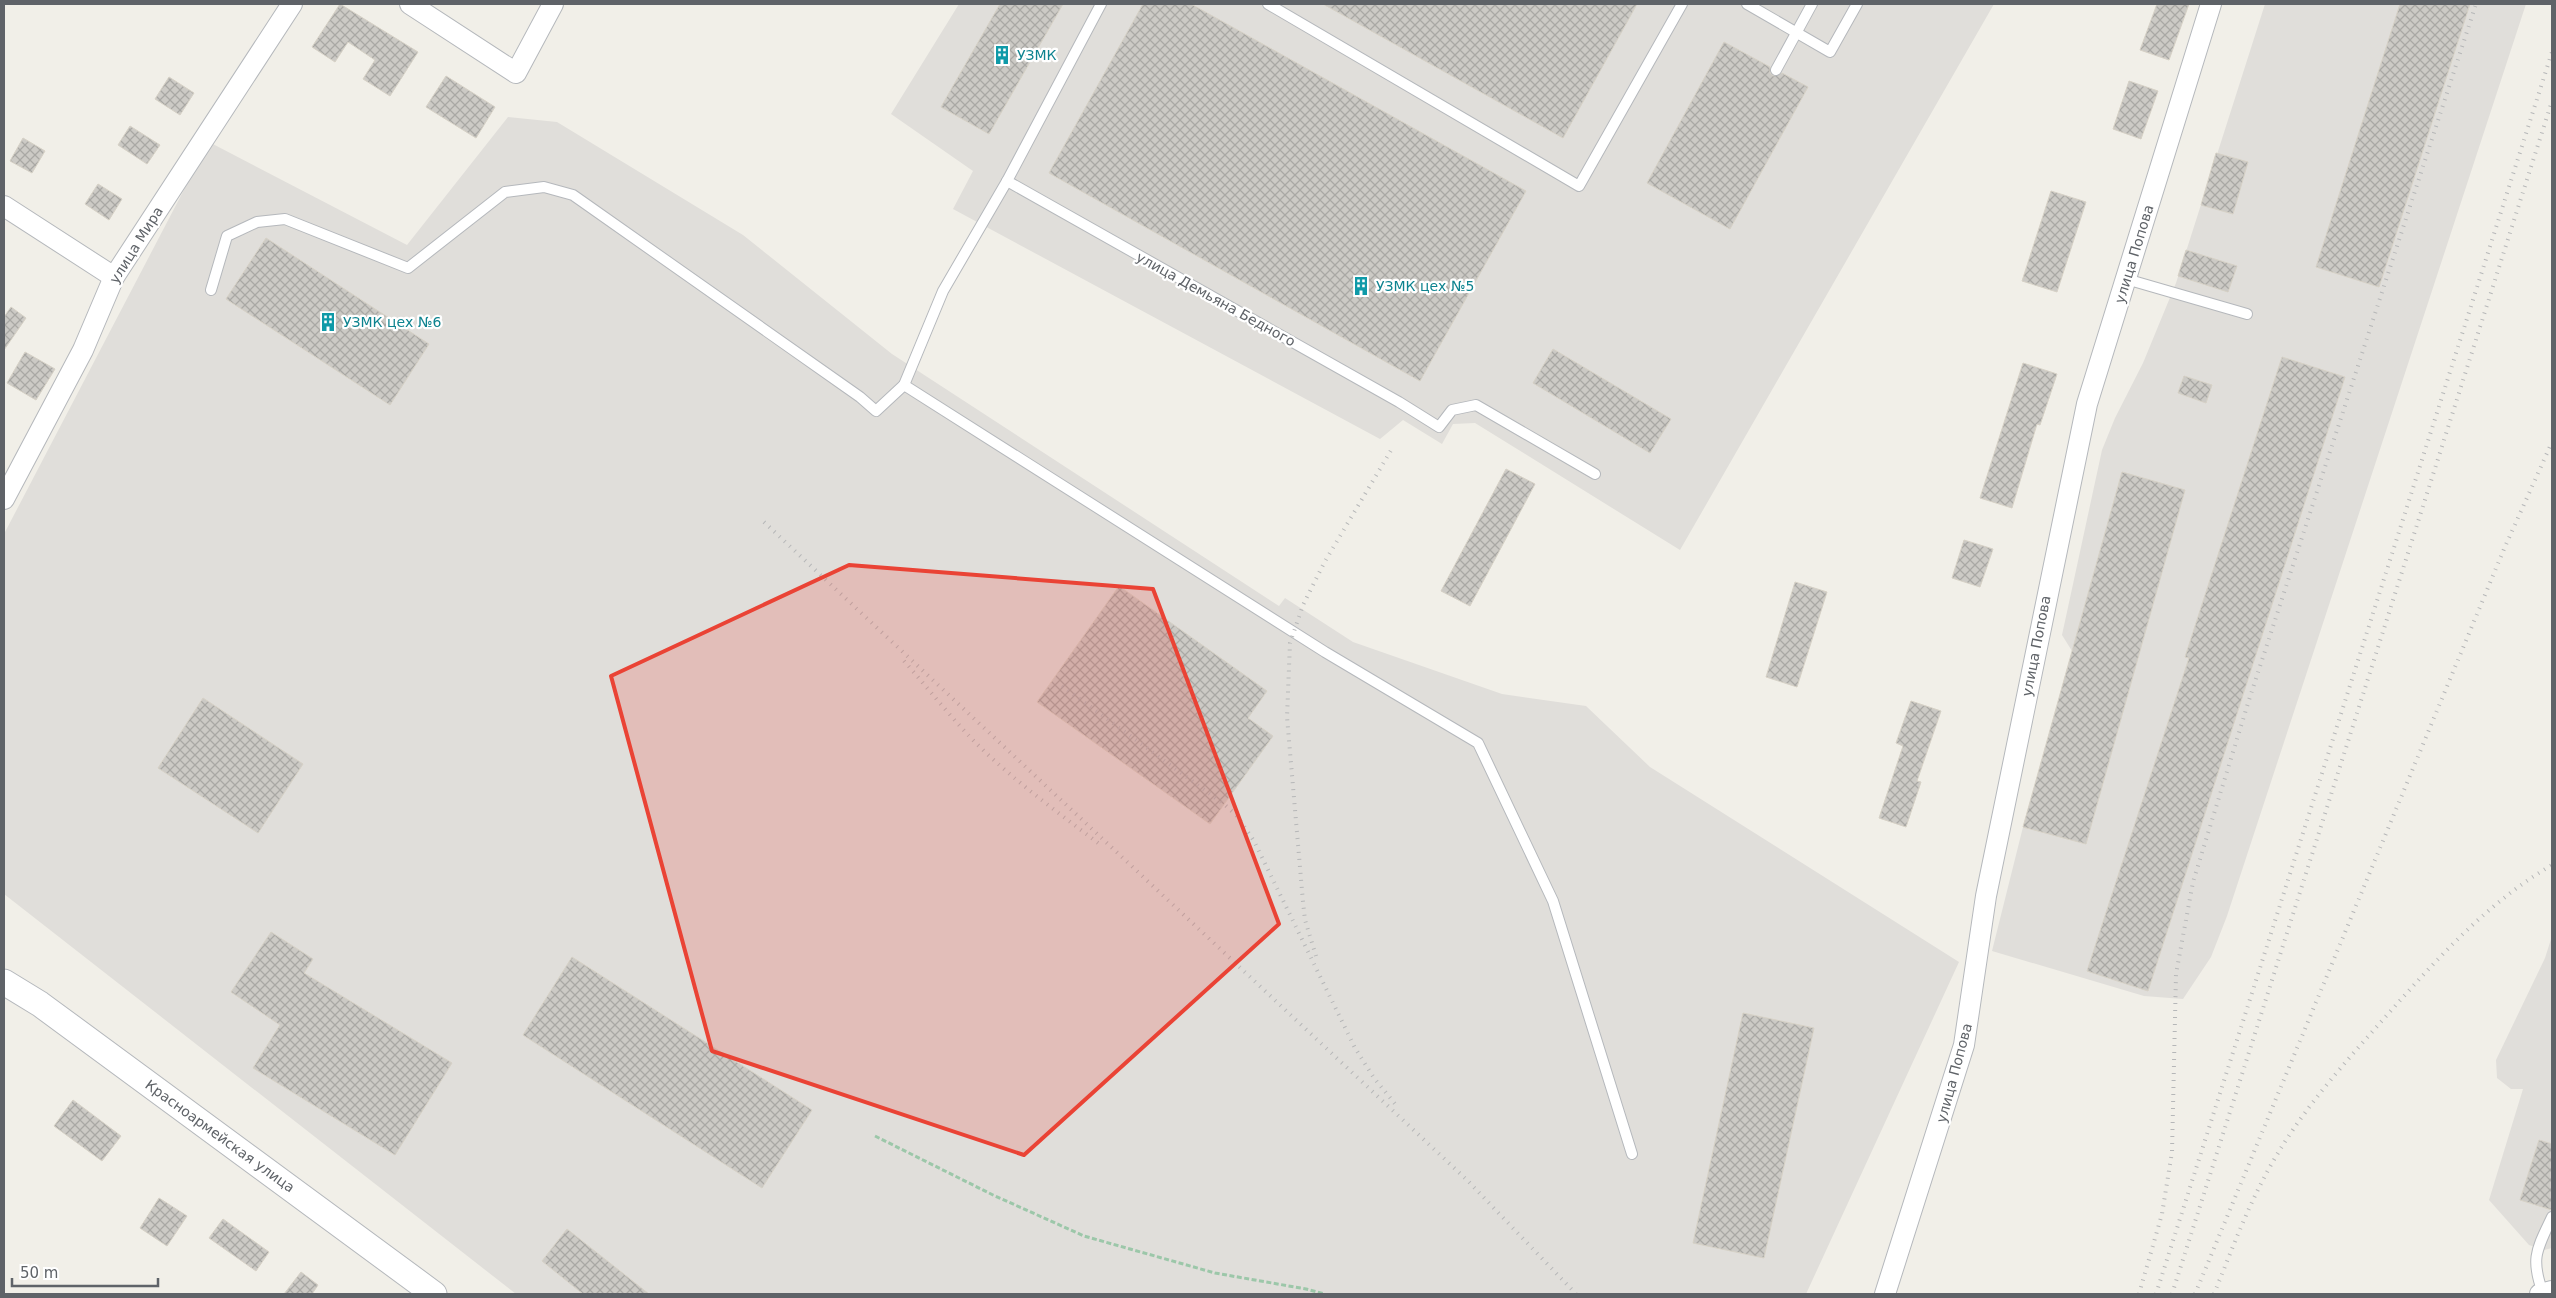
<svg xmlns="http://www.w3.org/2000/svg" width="2556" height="1298" viewBox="0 0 2556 1298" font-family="'DejaVu Sans',sans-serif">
<defs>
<pattern id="building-cross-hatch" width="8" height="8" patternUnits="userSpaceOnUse" patternTransform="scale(1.25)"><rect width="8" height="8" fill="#cccac5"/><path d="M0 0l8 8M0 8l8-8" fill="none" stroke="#a9a8a4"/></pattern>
</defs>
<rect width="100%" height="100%" fill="#f1efe8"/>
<g fill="#e0deda">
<polygon points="959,4 1994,4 1680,550 1475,423 1453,424 1442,444 1403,420 1380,439 953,209 973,171 891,114"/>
<polygon points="2265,4 2526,4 2227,916 2211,957 2183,999 2144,996 1992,951 2023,827 2072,651 2062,635 2102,450 2115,418 2143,363 2176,283"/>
<polygon points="508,117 557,122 743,235 892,354 1279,606 1285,598 1353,642 1502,694 1586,706 1650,767 1959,962 1806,1294 516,1294 4,894 4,534 209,142 407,245"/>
<polygon points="2552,936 2552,1248 2544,1250 2529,1245 2489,1200 2523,1089 2511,1089 2497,1078 2496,1060 2545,958"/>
</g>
<g fill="url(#building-cross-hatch)" stroke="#d6d1c6">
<polygon points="340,4 418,52 390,96 363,79 375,60 348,42 335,62 312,47"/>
<polygon points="1000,4 1063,4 989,134 941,107"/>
<polygon points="1143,4 1191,4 1526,191 1420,381 1049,173"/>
<polygon points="1323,4 1637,4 1563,138"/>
<polygon points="2157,4 2189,4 2169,60 2140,50"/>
<polygon points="2400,4 2470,4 2379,287 2316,267"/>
<polygon points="1724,42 1770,67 1770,73 1773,76 1782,73 1808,87 1730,229 1647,183"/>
<polygon points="446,76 495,107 476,138 426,107"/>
<polygon points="169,77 194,93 180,115 155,99"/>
<polygon points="2129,81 2158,91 2141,139 2113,129"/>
<polygon points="130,126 160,145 147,164 118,145"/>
<polygon points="23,138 45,151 32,173 10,161"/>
<polygon points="2216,153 2248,162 2233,214 2201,205"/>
<polygon points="98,184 122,199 109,220 85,204"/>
<polygon points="2051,191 2086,202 2057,292 2022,281"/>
<polygon points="266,238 429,344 390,405 226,299"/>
<polygon points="2186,250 2237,266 2228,292 2178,276"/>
<polygon points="11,307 26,318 4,350 4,317"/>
<polygon points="1553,349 1671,419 1650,453 1533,383"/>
<polygon points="25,352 55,369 36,400 7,383"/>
<polygon points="2282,357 2345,377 2148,991 2087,971 2189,658 2185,657"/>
<polygon points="2023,363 2057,374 2040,425 2037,424 2012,508 1980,498"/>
<polygon points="2184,376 2212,385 2206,403 2178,393"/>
<polygon points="1506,469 1535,484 1470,606 1441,591"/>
<polygon points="2122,472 2185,490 2086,844 2023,827"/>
<polygon points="1964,540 1993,549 1980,587 1952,578"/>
<polygon points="1795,582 1827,592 1797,687 1766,677"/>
<polygon points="1119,586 1267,691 1248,718 1273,736 1210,824 1037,702"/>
<polygon points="203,698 303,764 258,833 158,768"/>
<polygon points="1911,701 1941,711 1917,781 1921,782 1906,827 1879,818 1903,746 1896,743"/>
<polygon points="271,932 313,959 304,973 452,1063 395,1155 253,1068 280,1025 231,992"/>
<polygon points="572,957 812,1110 762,1188 523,1035"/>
<polygon points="1743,1013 1814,1028 1764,1258 1693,1243"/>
<polygon points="73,1100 121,1136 102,1161 54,1126"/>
<polygon points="2539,1140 2552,1144 2552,1210 2520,1200"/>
<polygon points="159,1198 187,1216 167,1246 140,1228"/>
<polygon points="223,1219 269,1252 256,1271 209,1238"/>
<polygon points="567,1229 649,1294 583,1294 542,1261"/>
<polygon points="301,1272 318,1285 312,1294 284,1294"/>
</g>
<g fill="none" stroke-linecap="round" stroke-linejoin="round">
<g stroke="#b5b8bc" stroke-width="12">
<g id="service">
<polyline points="1101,4 1007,181 1399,402 1439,427 1452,410 1476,405 1595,474"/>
<polyline points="1268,4 1579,186 1682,4"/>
<polyline points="1747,4 1830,52 1857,4"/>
<polyline points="1776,70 1812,4"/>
<polyline points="2126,279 2247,314"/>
<polyline points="211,290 227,236 257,222 285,219 408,268 505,192 544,187 573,195 860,397 876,411 904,385 1325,652 1478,743 1553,901 1632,1154"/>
<polyline points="904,385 943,291 1007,181"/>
<path d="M2543,1293C2530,1258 2537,1249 2552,1217"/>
</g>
</g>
<g stroke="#b5b8bc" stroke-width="22">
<g id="minor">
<polyline points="410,4 516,73 553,4"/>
<polyline points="4,206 114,277"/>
<polyline points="4,499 83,350 114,277 292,4"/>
<polyline points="1885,1294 1964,1045 1986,896 2087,404 2211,4"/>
<polyline points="2540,1294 2552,1291"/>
</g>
</g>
<g stroke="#b5b8bc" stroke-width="27">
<polyline id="tertiary" points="4,982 40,1004 434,1294"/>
</g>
<polyline stroke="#9cc7a9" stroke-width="3" stroke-dasharray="5 2.5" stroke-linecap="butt" points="875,1136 993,1195 1084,1236 1215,1273 1306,1289 1325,1294"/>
<use href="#service" stroke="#fff" stroke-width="10"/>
<use href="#minor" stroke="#fff" stroke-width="20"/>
<use href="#tertiary" stroke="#fff" stroke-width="25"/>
<g stroke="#b6b7b8" stroke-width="4" stroke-dasharray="1 6" stroke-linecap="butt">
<polyline points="764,522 1467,1180 1576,1294"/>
<path d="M904,661C927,687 948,714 972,739C1010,778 1055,810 1098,843"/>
<polyline points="1062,686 1225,805 1237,816 1254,841 1355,1048 1374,1078 1396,1105"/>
<polyline points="1316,956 1305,920 1303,902 1287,717 1290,643 1303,605 1324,563 1393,447"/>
<polyline points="2139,1294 2162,1214 2172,1152 2176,974 2193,882 2249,700 2476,4"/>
<polyline points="2156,1294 2552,52"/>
<polyline points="2172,1294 2552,101"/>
<polyline points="2195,1294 2504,549 2552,442"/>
<path d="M2214,1294C2233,1247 2251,1197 2278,1153C2308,1103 2349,1058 2388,1014C2437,959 2488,902 2552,865"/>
</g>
</g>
<path fill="#ea4335" fill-opacity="0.2" stroke="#ea4335" stroke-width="4" stroke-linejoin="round" d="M849,565L1153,589L1279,924L1024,1155L712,1051L611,676Z"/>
<defs>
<g id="building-bare" transform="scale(1.5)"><path d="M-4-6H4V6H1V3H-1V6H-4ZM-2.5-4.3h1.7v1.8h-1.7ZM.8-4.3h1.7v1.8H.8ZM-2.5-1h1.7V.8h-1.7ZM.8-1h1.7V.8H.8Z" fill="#0f9aa8" stroke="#fff" stroke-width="2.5" paint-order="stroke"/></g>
</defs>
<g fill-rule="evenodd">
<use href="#building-bare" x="1002" y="55"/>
<use href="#building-bare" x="1361" y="286"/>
<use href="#building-bare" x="328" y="322"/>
</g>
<g text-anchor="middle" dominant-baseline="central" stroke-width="4.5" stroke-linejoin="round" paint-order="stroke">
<g font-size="14" fill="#0d838f" stroke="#fff" text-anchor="start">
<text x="1017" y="55">УЗМК</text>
<text x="1376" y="286">УЗМК цех №5</text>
<text x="343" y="322">УЗМК цех №6</text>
</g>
<g font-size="14" fill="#5f6368" stroke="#fff">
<text transform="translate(136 245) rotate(-58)">улица Мира</text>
<text transform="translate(2134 254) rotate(-73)">улица Попова</text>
<text transform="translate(1216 299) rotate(29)">улица Демьяна Бедного</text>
<text transform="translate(2036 646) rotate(-79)">улица Попова</text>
<text transform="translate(1954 1073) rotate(-75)">улица Попова</text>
<text transform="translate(220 1136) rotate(36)">Красноармейская улица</text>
</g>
</g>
<rect width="2556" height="1298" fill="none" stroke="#5f6368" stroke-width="10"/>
<path d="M12 1278v8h146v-8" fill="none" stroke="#5f6368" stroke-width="2.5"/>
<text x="20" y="1278" font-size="15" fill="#5f6368" stroke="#ffffff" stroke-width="4" paint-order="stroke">50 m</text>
</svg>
